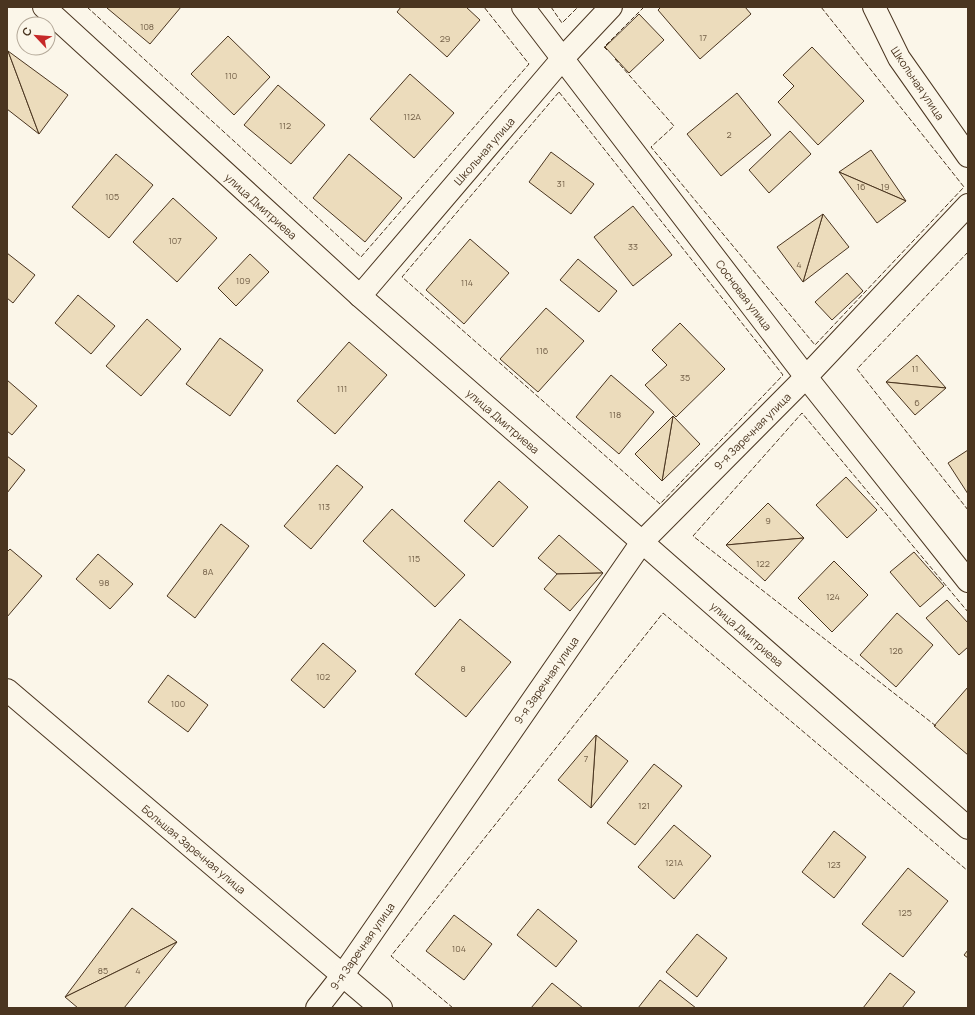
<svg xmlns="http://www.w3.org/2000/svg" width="975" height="1015" viewBox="0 0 975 1015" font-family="Manrope,sans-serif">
<rect width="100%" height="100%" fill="#fbf6e9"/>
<g fill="#ecdcbc" stroke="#4a3520">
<polygon points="108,7 181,7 150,44 107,8"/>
<polygon points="401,7 466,7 480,20 447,57 397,12"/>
<polygon points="661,7 745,7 751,14 700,59 658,10"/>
<polygon points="639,14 664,40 629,73 605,47"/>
<polygon points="228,36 270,77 234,115 191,74"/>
<polygon points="812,47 864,101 818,145 778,102 794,86 783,75"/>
<polygon points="8,51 39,134 7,109 7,53"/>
<polygon points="8,51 68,95 39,134"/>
<polygon points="410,74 454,113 414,158 370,119"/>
<polygon points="278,85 325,125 291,164 244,125"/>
<polygon points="737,93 771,135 721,176 687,134"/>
<polygon points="790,131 811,154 769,193 749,170"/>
<polygon points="871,150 906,201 839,172"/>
<polygon points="551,152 594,184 571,214 529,182"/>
<polygon points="116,154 153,185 109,238 72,207"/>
<polygon points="349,154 402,198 365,242 313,198"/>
<polygon points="839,172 906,201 877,223"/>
<polygon points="173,198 217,238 177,282 133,242"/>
<polygon points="633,206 672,255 633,286 594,237"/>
<polygon points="823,214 849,247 803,282"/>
<polygon points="823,214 803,282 777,247"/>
<polygon points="470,239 509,273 464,324 426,290"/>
<polygon points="7,253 35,275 13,303 7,298"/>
<polygon points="250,254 269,272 236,306 218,288"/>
<polygon points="578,259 617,291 599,312 560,280"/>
<polygon points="847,273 863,291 832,320 815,302"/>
<polygon points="78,295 115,326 91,354 55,323"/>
<polygon points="546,308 584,341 538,392 500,359"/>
<polygon points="147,319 181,349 141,396 106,366"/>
<polygon points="680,323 725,369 676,417 645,385 667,365 652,350"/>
<polygon points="220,338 263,370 230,416 186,384"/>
<polygon points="349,342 387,375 335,434 297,401"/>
<polygon points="917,355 946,388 886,382"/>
<polygon points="611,375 654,412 619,454 576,417"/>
<polygon points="7,380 37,406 12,435 7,431"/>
<polygon points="886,382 946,388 915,415"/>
<polygon points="673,416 700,444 662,481"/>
<polygon points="673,416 662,481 635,454"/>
<polygon points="968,450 968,494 948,463"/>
<polygon points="7,456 25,470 7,493"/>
<polygon points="337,465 363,487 311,549 284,526"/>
<polygon points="846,477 877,510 847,538 816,505"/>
<polygon points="499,481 528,507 493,547 464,521"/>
<polygon points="768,503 804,538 726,545"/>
<polygon points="392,509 465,575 435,607 363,541"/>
<polygon points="221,524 249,546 195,618 167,596"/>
<polygon points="559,535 603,573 557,574 538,558"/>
<polygon points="804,538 765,581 726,545"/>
<polygon points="10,549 42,576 7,617 7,552"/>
<polygon points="914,552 944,586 920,607 890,572"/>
<polygon points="98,554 133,584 110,609 76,579"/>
<polygon points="834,561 868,595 832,632 798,598"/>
<polygon points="603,573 570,611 544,589 557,574"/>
<polygon points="947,600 968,623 968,647 959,655 926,618"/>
<polygon points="897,613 933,645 896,687 860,655"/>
<polygon points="460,619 511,662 466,717 415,674"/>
<polygon points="323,643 356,671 324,708 291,680"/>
<polygon points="168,675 208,705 188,732 148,702"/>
<polygon points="968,687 968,755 934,726"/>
<polygon points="596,735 628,761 591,808"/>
<polygon points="596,735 591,808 558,780"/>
<polygon points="654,764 682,786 635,845 607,823"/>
<polygon points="674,825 711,856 674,899 638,867"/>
<polygon points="834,831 866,857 834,898 802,872"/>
<polygon points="908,868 948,901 903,957 862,924"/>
<polygon points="132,908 177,942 65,997"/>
<polygon points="538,909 577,941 556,967 517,935"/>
<polygon points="454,915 492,944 464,980 426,951"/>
<polygon points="697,934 727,958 697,997 666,972"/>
<polygon points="177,942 124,1008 78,1008 65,997"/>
<polygon points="968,950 968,958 964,955"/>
<polygon points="890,973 915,992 902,1008 863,1008"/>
<polygon points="660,980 696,1008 638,1008"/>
<polygon points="552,983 583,1008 531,1008"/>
</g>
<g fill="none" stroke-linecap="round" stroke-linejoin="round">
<g stroke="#4a3520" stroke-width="24">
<g id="minor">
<polyline points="44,7 360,296 642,542 968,828"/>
<polyline points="523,7 806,377 968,581"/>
<polyline points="874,7 899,58 968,156"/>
<polyline points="360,296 563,58 611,7"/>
<polyline points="7,690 381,1008"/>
<polyline points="317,1008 342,976 642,542 806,377 968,205"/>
</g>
</g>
<use href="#minor" stroke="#fbf6e9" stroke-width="22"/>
<g stroke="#4a3520" stroke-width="1" stroke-dasharray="5 2" stroke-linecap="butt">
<polyline points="87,7 361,257 529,64 484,7"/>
<polyline points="551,7 562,23 578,7"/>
<polyline points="607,50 604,47 644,7"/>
<polyline points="615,59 674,126 651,147 815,345 964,187 821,7"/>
<polygon points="559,92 783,375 660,504 402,277"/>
<polyline points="968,252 857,369 968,510"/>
<polyline points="936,726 693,536 802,413 968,612"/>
<polyline points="453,1008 391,956 663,613 968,871"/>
</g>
</g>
<g text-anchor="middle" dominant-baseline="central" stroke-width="3" stroke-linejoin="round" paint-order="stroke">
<g font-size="9" fill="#725f47">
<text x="147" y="26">108</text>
<text x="703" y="37">17</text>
<text x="445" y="38">29</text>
<text x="231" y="75">110</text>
<text x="412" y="116">112А</text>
<text x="285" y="125">112</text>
<text x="729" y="134">2</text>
<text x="561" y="183">31</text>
<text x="861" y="186">16</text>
<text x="885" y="186">19</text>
<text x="112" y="196">105</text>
<text x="175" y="240">107</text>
<text x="633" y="246">33</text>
<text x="799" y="264">4</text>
<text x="243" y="280">109</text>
<text x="467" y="282">114</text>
<text x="542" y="350">116</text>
<text x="915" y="368">11</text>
<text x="685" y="377">35</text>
<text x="342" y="388">111</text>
<text x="917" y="402">6</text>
<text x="615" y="414">118</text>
<text x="324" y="506">113</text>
<text x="768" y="520">9</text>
<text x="414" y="558">115</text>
<text x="763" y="563">122</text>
<text x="208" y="571">8А</text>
<text x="104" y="582">98</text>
<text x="833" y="596">124</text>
<text x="896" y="650">126</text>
<text x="463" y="668">8</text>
<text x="323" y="676">102</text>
<text x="178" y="703">100</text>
<text x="586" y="758">7</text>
<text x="644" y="805">121</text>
<text x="674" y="862">121А</text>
<text x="834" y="864">123</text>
<text x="905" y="912">125</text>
<text x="459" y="948">104</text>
<text x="103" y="970">85</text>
<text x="138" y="970">4</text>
</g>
<g font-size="11" fill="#4a3520" stroke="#fbf6e9">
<text transform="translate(918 83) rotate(56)">Школьная улица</text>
<text transform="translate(484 151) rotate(-49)">Школьная улица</text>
<text transform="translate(261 206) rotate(42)">улица Дмитриева</text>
<text transform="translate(744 295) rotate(53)">Сосновая улица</text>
<text transform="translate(503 421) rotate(41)">улица Дмитриева</text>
<text transform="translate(752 431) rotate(-45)">9-я Заречная улица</text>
<text transform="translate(747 634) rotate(41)">улица Дмитриева</text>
<text transform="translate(546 680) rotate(-55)">9-я Заречная улица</text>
<text transform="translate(194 849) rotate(40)">Большая Заречная улица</text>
<text transform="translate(362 946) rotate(-55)">9-я Заречная улица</text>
</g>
</g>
<rect width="975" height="1015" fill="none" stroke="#4a3520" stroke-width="16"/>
<g transform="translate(36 36) rotate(296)"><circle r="19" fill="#fbf6e9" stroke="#b4a999"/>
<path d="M0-3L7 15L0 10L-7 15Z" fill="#c62828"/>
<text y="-6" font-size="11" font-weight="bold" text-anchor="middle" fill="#4a3520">С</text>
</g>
</svg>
